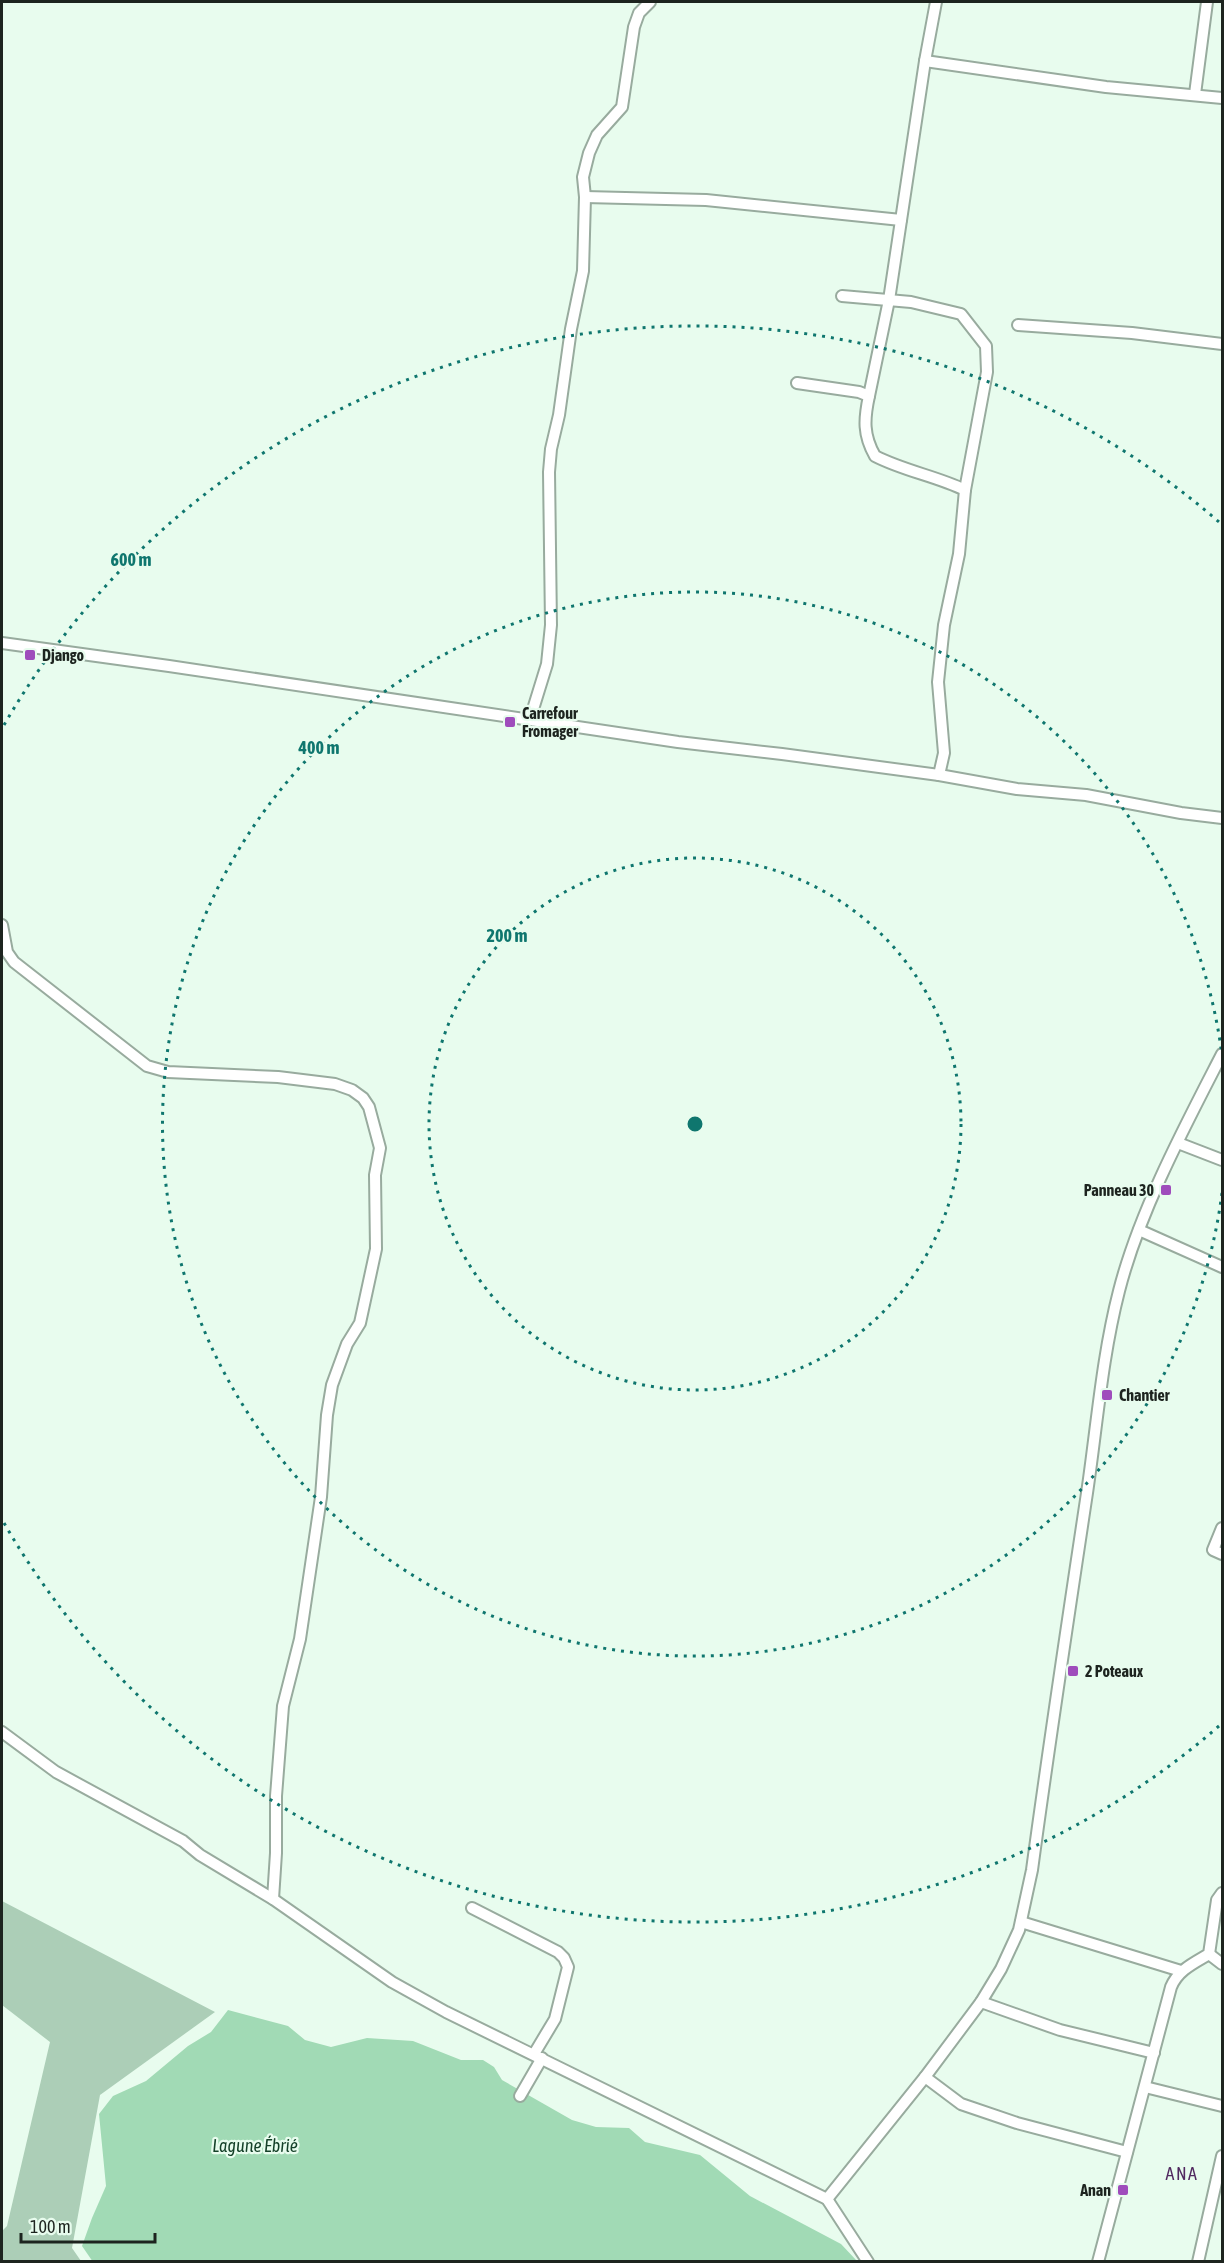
<svg xmlns="http://www.w3.org/2000/svg" width="1224" height="2263" viewBox="0 0 1224 2263" font-family="'Asap Condensed',sans-serif">
<rect width="100%" height="100%" fill="#e8fcee"/>
<polygon fill="#acceb7" points="2,1901 215,2012 100,2095 72,2248 81,2261 2,2261 2,2231 7,2226 50,2042 2,2005"/>
<polygon fill="#a1dab5" points="228,2010 288,2026 305,2040 331,2047 367,2038 413,2041 461,2060 483,2060 494,2067 502,2080 572,2120 596,2127 629,2128 645,2142 700,2155 750,2196 841,2244 857,2261 93,2262 82,2246 92,2218 106,2186 99,2114 113,2096 146,2081 188,2046 211,2032"/>
<g fill="none" stroke-linecap="round" stroke-linejoin="round">
<g stroke="#98ab9e" stroke-width="14">
<g id="street">
<polyline points="925,61 1106,87 1222,98"/>
<polyline points="1195,94 1207,2"/>
<polyline points="585,197 706,200 901,220"/>
<polyline points="842,296 911,302 961,314 986,346 987,372 965,490"/>
<polyline points="1018,325 1132,333 1222,344"/>
<path d="M797,383L859,392L869,396C864,419 863,435 875,456C904,471 936,476 965,490L959,554L944,625L938,682L944,753L939,775"/>
<polyline points="869,396 889,300 925,61 936,2"/>
<polyline points="2,643 169,666 678,742 782,754 939,775 1017,789 1086,795 1181,813 1222,818"/>
<polyline points="530,719 547,664 551,625 549,472 551,449 559,415 571,329 583,271 585,197 583,177 589,153 597,135 622,107 634,27 639,13 650,2"/>
<polyline points="2,925 7,952 14,962 147,1066 168,1072 278,1077 335,1084 352,1090 363,1098 369,1107 380,1148 375,1175 376,1249 360,1323 347,1344 332,1385 327,1415 321,1497 300,1639 283,1706 276,1796 276,1853 273,1899"/>
<polyline points="1178,1143 1222,1160"/>
<polyline points="1139,1230 1222,1267"/>
<polyline points="1222,1528 1213,1550 1222,1554"/>
<polyline points="2,1732 56,1772 183,1841 200,1855 273,1899 392,1982 446,2012 827,2199 868,2262"/>
<polyline points="472,1908 558,1952 564,1958 568,1967 555,2019 534,2054"/>
<polyline points="1021,1922 1181,1971"/>
<polyline points="1209,1954 1222,1964"/>
<polyline points="981,2002 1060,2030 1154,2053"/>
<polyline points="925,2077 961,2104 1017,2123 1127,2152"/>
<polyline points="1145,2087 1222,2106"/>
<polyline points="520,2096 542,2058"/>
<path d="M827,2199L925,2077L981,2002L1001,1969L1019,1930L1032,1870C1049,1744 1068,1619 1087,1493C1097,1425 1102,1357 1119,1291C1139,1212 1185,1126 1222,1054"/>
<path d="M1098,2262L1171,1987C1178,1970 1194,1963 1209,1954L1217,1900L1222,1893"/>
<polyline points="1198,2262 1222,2156"/>
</g>
</g>
<use href="#street" stroke="#fff" stroke-width="10"/>
</g>
<g fill="none" stroke="#0f766e" stroke-width="3" stroke-dasharray="3 6">
<circle cx="695" cy="1124" r="266"/>
<path d="M1222 1193A532 532 0 1 1 1222 1055"/>
<path d="M1219 1726A798 798 0 0 1 4 1523M4 725A798 798 0 0 1 1219 522"/>
</g>
<g fill="#9f4cbc" stroke="#e8fcee" stroke-width="2">
<rect x="24" y="649" width="12" height="12" rx="3"/>
<rect x="504" y="716" width="12" height="12" rx="3"/>
<rect x="1160" y="1184" width="12" height="12" rx="3"/>
<rect x="1101" y="1389" width="12" height="12" rx="3"/>
<rect x="1067" y="1665" width="12" height="12" rx="3"/>
<rect x="1117" y="2184" width="12" height="12" rx="3"/>
</g>
<g text-anchor="middle" dominant-baseline="central" stroke-width="4.5" stroke-linejoin="round" paint-order="stroke">
<g font-size="16" font-weight="bold" fill="#1d241f" stroke="#e8fcee" text-anchor="start">
<text x="42" y="655">Django</text>
<text x="522" y="713">Carrefour<tspan x="522" dy="18">Fromager</tspan></text>
<text x="1154" y="1190" text-anchor="end">Panneau 30</text>
<text x="1119" y="1395">Chantier</text>
<text x="1085" y="1671">2 Poteaux</text>
<text x="1111" y="2190" text-anchor="end">Anan</text>
</g>
<g font-size="18" font-style="italic" fill="#154129" stroke="#e8fcee">
<text x="255" y="2145">Lagune Ébrié</text>
</g>
<g font-size="18" letter-spacing="1.5" fill="#512960" stroke="#e8fcee">
<text x="1182" y="2173">ANA</text>
</g>
</g>
<circle cx="695" cy="1124" r="9" fill="#0f766e" stroke="#e8fcee" stroke-width="3"/>
<g font-size="18" text-anchor="middle" font-weight="bold" fill="#0f766e" stroke="#e8fcee" stroke-width="4.5" stroke-linejoin="round" paint-order="stroke">
<text x="131" y="566">600 m</text>
<text x="319" y="754">400 m</text>
<text x="507" y="942">200 m</text>
</g>
<rect width="1224" height="2263" fill="none" stroke="#1d241f" stroke-width="6"/>
<path d="M21 2233v9h134v-9" fill="none" stroke="#1d241f" stroke-width="3"/>
<text x="30" y="2233" font-size="18" fill="#1d241f" stroke="#e8fcee" stroke-width="4.5" paint-order="stroke">100 m</text>
</svg>
